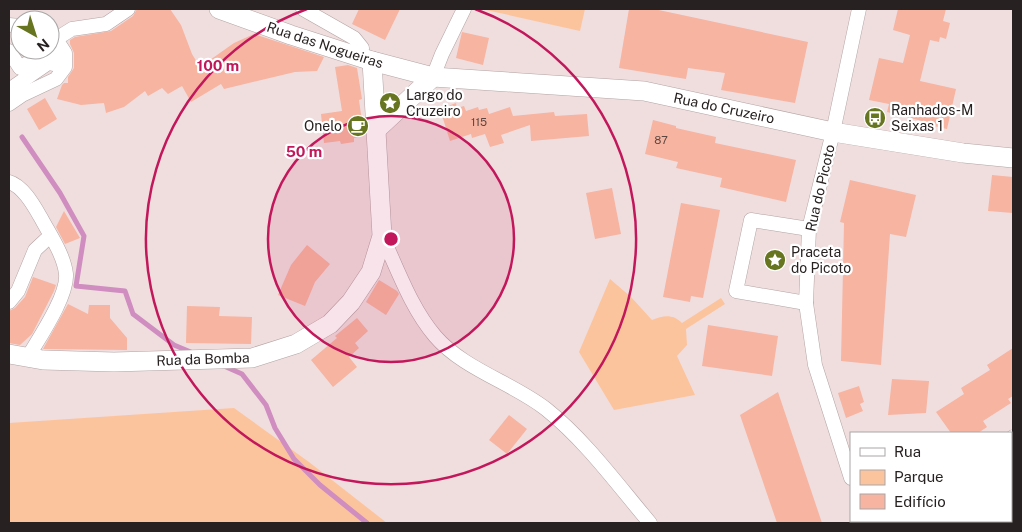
<svg xmlns="http://www.w3.org/2000/svg" width="1022" height="532" viewBox="0 0 1022 532" font-family="'Public Sans',sans-serif">
<rect width="100%" height="100%" fill="#f0dedf"/>
<g fill="#fcc49d">
<polygon points="486,9 585,9 580,31 486,10"/>
<path d="M610,279L631,297L652,320C664,315 673,314 682,323L721,298L725,304L686,329L687,345L677,356L695,395L614,410L579,352Z"/>
<polygon points="234,408 309,462 387,523 9,523 9,423"/>
<polygon points="1013,451 1013,523 889,523 894,521 1011,521 1011,453"/>
</g>
<g fill="none" stroke-linecap="round" stroke-linejoin="round">
<g stroke="#cf8dc0" stroke-width="5">
<polyline points="22,137 60,193 84,236 76,286 125,291 133,314 174,345 193,353"/>
<polyline points="224,366 242,374 266,405 275,428 294,459 320,485 367,523"/>
</g>
</g>
<g fill="#f6b4a1">
<polygon points="137,9 170,9 181,25 192,54 200,67 234,43 254,34 324,57 317,71 295,72 224,89 221,84 191,102 182,86 168,94 162,88 148,96 145,91 124,107 106,113 104,103 81,105 57,99 62,85 64,83 68,83 68,77 74,68 74,53 70,44 70,40 75,37 111,31 133,16"/>
<polygon points="359,9 400,9 385,40 352,24"/>
<polygon points="629,9 654,9 808,42 795,103 721,90 725,73 688,68 686,79 619,68"/>
<polygon points="898,9 946,9 943,21 950,23 946,39 940,37 939,42 930,40 920,81 956,89 947,129 921,123 922,121 887,112 889,104 869,100 879,58 903,63 910,35 893,30"/>
<polygon points="462,32 489,38 483,65 456,58"/>
<polygon points="348,65 357,68 362,99 359,100 364,136 354,138 354,142 341,144 340,141 324,143 321,114 342,111 335,67"/>
<polygon points="45,98 57,119 39,130 27,109"/>
<polygon points="456,103 457,108 464,106 466,111 478,107 479,110 487,108 489,114 510,107 513,116 554,112 555,116 587,114 589,136 531,141 530,125 501,135 504,143 490,147 485,134 472,138 471,134 450,141 440,109"/>
<polygon points="653,120 676,126 676,128 716,137 715,143 796,160 786,202 720,187 722,178 676,168 678,162 645,154"/>
<polygon points="992,175 1013,177 1013,213 988,211"/>
<polygon points="850,180 916,195 906,237 890,234 881,365 841,361 844,223 840,222"/>
<polygon points="612,188 621,234 595,239 586,193"/>
<polygon points="681,203 720,210 703,298 691,296 690,302 663,297"/>
<polygon points="64,211 80,238 65,244 56,227"/>
<polygon points="307,245 330,264 315,282 305,306 278,295 291,265"/>
<polygon points="33,277 56,285 54,291 32,334 20,345 9,343 9,311 15,308 25,297"/>
<polygon points="379,280 397,291 399,294 386,315 366,302"/>
<polygon points="68,304 88,314 89,305 110,305 110,318 127,338 127,350 43,349"/>
<polygon points="187,306 220,307 219,316 252,317 251,344 186,343"/>
<polygon points="357,318 368,331 355,343 359,348 349,357 357,367 333,387 311,360 337,338 335,336"/>
<polygon points="708,325 778,336 772,376 702,366"/>
<polygon points="1013,348 1013,396 1008,399 1011,403 983,421 987,427 978,433 951,433 936,412 964,394 961,388 990,370 987,365"/>
<polygon points="892,379 929,381 926,413 888,415"/>
<polygon points="859,386 864,402 860,404 863,411 846,418 838,393"/>
<polygon points="778,392 822,523 777,523 740,415"/>
<polygon points="509,415 527,429 507,454 489,440"/>
</g>
<g fill="none" stroke-linecap="round" stroke-linejoin="round">
<g stroke="#b3a3a3" stroke-width="15">
<g id="street">
<polyline points="303,9 354,38 362,48 361,57"/>
<polyline points="9,25 20,26"/>
<polyline points="56,39 72,29 106,24 128,9"/>
<polyline points="9,51 20,68 47,50"/>
<polyline points="433,77 442,54 464,9"/>
<polyline points="9,90 51,61 53,64 63,57 57,49"/>
<polyline points="9,104 22,95 56,79 65,67 65,53 56,39"/>
<path d="M9,182C23,186 34,206 41,218C50,235 64,255 66,274C68,296 39,338 28,357"/>
<path d="M382,236C398,270 411,308 435,336C463,369 513,383 546,409C586,441 617,484 650,523"/>
<polyline points="9,302 18,291 35,250 50,236"/>
<polyline points="806,303 736,291 751,220 809,229"/>
<polyline points="1011,439 1013,437"/>
<polyline points="851,478 815,365 806,303 809,229 833,132 859,9"/>
<polyline points="867,523 872,521"/>
</g>
</g>
<g stroke="#b3a3a3" stroke-width="20">
<g id="secondary">
<polyline points="219,9 291,35 372,61 433,77 644,91 833,132 963,153 1013,158"/>
<polyline points="376,130 433,77"/>
<polyline points="9,354 43,360 114,362 252,358 296,344 330,324 351,302 371,272 382,236 372,61"/>
</g>
</g>
<use href="#street" stroke="#fff" stroke-width="14"/>
<use href="#secondary" stroke="#fff" stroke-width="19"/>
</g>
<circle cx="391" cy="239" r="123" fill="#c2185b" fill-opacity=".12"/>
<g fill="none" stroke="#c2185b" stroke-width="2.5">
<circle cx="391" cy="239" r="123"/>
<path d="M475 9A245 245 0 1 1 307 9"/>
</g>
<defs>
<g id="sight-disc" transform="scale(1.125)"><circle r="9.5" fill="#677420" stroke="#fff"/><path d="M0-6L1.8-2.2L6-1.7L2.9 1.2L3.7 5.4L0 3.3L-3.7 5.4L-2.9 1.2L-6-1.7L-1.8-2.2Z" fill="#fff"/></g>
<g id="bus-disc" transform="scale(1.125)"><circle r="9.5" fill="#677420" stroke="#fff"/><path d="M-5-6H5V4H4V6H2V4H-2V6H-4V4H-5ZM-3.5-4V0h7V-4ZM-3.5 1.2v1.5H-2V1.2ZM2 1.2v1.5H3.5V1.2Z" fill="#fff"/></g>
<g id="cafe-disc" transform="scale(1.125)"><circle r="9.5" fill="#677420" stroke="#fff"/><path d="M-5.5-4.5H6V0H3Q3 3.5 0 3.5H-2.5Q-5.5 3.5-5.5 0ZM3-3.2v2h1.7v-2ZM-6 4.5H4V6H-6Z" fill="#fff"/></g>
</defs>
<g fill-rule="evenodd">
<use href="#sight-disc" x="390" y="103"/>
<use href="#bus-disc" x="875" y="118"/>
<use href="#cafe-disc" x="358" y="126"/>
<use href="#sight-disc" x="775" y="260"/>
</g>
<g text-anchor="middle" dominant-baseline="central" stroke-width="4.5" stroke-linejoin="round" paint-order="stroke">
<g font-size="11" fill="#5b4641">
<text x="479" y="122">115</text>
<text x="661" y="140">87</text>
</g>
<g font-size="14" fill="#272121" stroke="#fff">
<text transform="translate(325 45) rotate(18)">Rua das Nogueiras</text>
<text transform="translate(724 108) rotate(12)">Rua do Cruzeiro</text>
<text transform="translate(820 188) rotate(-77)">Rua do Picoto</text>
<text transform="translate(203 359) rotate(-2)">Rua da Bomba</text>
</g>
<g font-size="14" fill="#272121" stroke="#fff" text-anchor="start">
<text x="406" y="95">Largo do<tspan x="406" dy="16">Cruzeiro</tspan></text>
<text x="891" y="110">Ranhados-M<tspan x="891" dy="16">Seixas 1</tspan></text>
<text x="342" y="126" text-anchor="end">Onelo</text>
<text x="791" y="252">Praceta<tspan x="791" dy="16">do Picoto</tspan></text>
</g>
</g>
<circle cx="391" cy="239" r="8" fill="#c2185b" stroke="#fff" stroke-width="2.5"/>
<g font-size="15" text-anchor="middle" font-weight="bold" fill="#c2185b" stroke="#fff" stroke-width="4.5" stroke-linejoin="round" paint-order="stroke">
<text x="218" y="71">100 m</text>
<text x="304" y="157">50 m</text>
</g>
<rect width="1022" height="532" fill="none" stroke="#272121" stroke-width="20"/>
<rect x="850" y="432" width="162" height="90" fill="#ffffff" stroke="#a9a6a6"/>
<rect x="860" y="448" width="25" height="8" fill="#ffffff" stroke="#a9a6a6"/>
<text x="894" y="457" font-size="15" fill="#272121">Rua</text>
<rect x="860" y="470" width="25" height="15" fill="#fcc49d" stroke="#a9a6a6"/>
<text x="894" y="482" font-size="15" fill="#272121">Parque</text>
<rect x="860" y="494" width="25" height="15" fill="#f6b4a1" stroke="#a9a6a6"/>
<text x="894" y="507" font-size="15" fill="#272121">Edifício</text>
<g transform="translate(35 35) rotate(141)"><circle r="24" fill="#ffffff" stroke="#a9a6a6"/>
<path d="M0-4L9 19L0 12L-9 19Z" fill="#677420"/>
<text y="-8" font-size="14" font-weight="bold" text-anchor="middle" fill="#272121">N</text>
</g>
</svg>
